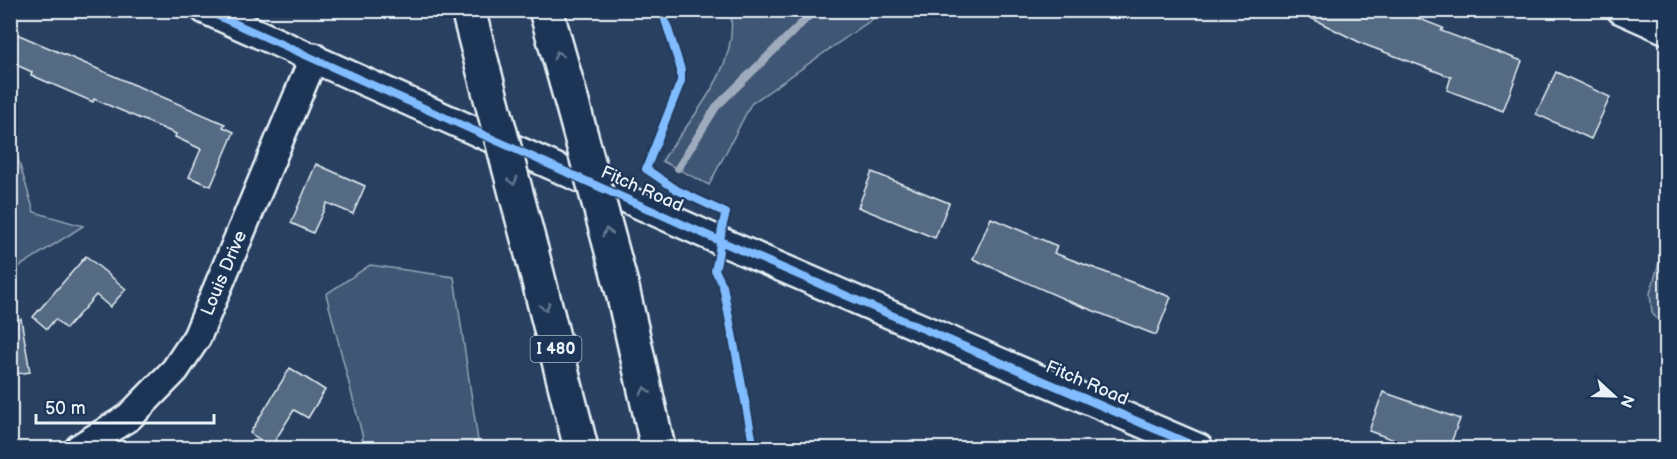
<svg xmlns="http://www.w3.org/2000/svg" width="1677" height="459" viewBox="0 0 1677 459" font-family="'Balsamiq Sans',sans-serif">
<rect width="100%" height="100%" fill="#294061"/>
<filter id="ink" filterUnits="userSpaceOnUse"><feTurbulence type="fractalNoise" baseFrequency=".0167" numOctaves="2"/><feDisplacementMap in="SourceGraphic" scale="12" xChannelSelector="R" yChannelSelector="G"/><feConvolveMatrix kernelMatrix="1 2 1 2 8 2 1 2 1" color-interpolation-filters="sRGB"/></filter>
<g filter="url(#ink)">
<g fill="#415774" stroke="#94a4b6" stroke-width="1.5">
<path d="M730,11H884L751,104L709,185L662,161C691,117 741,67 730,11Z"/>
<polygon points="10,148 16,152 34,212 83,226 11,272"/>
<polygon points="1666,240 1666,330 1652,313 1650,293"/>
<polygon points="370,265 454,277 479,448 357,448 363,438 326,294"/>
</g>
<g fill="none" stroke-linecap="round" stroke-linejoin="round">
<polyline stroke="#9dabbd" stroke-width="8" points="678,168 716,107 815,10"/>
</g>
<g fill="#556a83" stroke="#e8f1f8" stroke-width="1.5">
<polygon points="1295,10 1397,10 1443,28 1441,31 1522,61 1503,111 1447,90 1451,77 1363,44"/>
<polygon points="10,31 225,124 223,127 234,132 211,186 189,177 201,149 175,137 176,134 94,99 93,102 31,75 32,72 10,62"/>
<polygon points="1556,72 1610,97 1591,139 1536,114"/>
<polygon points="316,164 365,186 353,214 327,203 313,233 291,223"/>
<polygon points="872,172 949,203 935,238 858,207"/>
<polygon points="991,218 1057,246 1054,253 1171,297 1156,335 1071,302 973,259"/>
<polygon points="86,256 126,289 110,307 96,295 66,329 55,319 47,329 33,317"/>
<polygon points="21,319 30,372 10,375 10,320"/>
<polygon points="290,368 325,390 308,418 294,410 271,447 250,433"/>
<polygon points="1383,392 1460,419 1449,448 1417,448 1369,431"/>
</g>
<g fill="none" stroke-linecap="round" stroke-linejoin="round">
<g stroke="#e8f1f8" stroke-width="32">
<g id="minor">
<polyline points="205,10 720,241 1199,448"/>
<polyline points="1621,10 1666,30"/>
<polyline points="79,448 129,417 175,370 197,337 314,57"/>
</g>
</g>
<g stroke="#e8f1f8" stroke-width="38">
<g id="highway">
<polyline points="468,10 482,64"/>
<polyline points="546,10 571,99"/>
<polyline points="531,250 581,448"/>
<polyline points="622,288 658,448"/>
</g>
</g>
<use href="#minor" stroke="#1d3557" stroke-width="27"/>
<use href="#highway" stroke="#1d3557" stroke-width="33"/>
<g stroke="#e8f1f8" stroke-width="38" stroke-linecap="butt">
<g id="highway-bridge">
<polyline points="482,64 531,250"/>
<polyline points="571,99 622,288"/>
</g>
</g>
<use href="#highway-bridge" stroke="#1d3557" stroke-width="33"/>
<g stroke="#1d3557" stroke-width="11">
<g id="cycleway">
<polyline points="205,10 720,241 1199,448"/>
<path d="M662,10L681,70V81L646,169L677,190L726,213C719,232 721,251 715,270L723,286L754,448"/>
</g>
</g>
<use href="#cycleway" stroke="#80bcff" stroke-width="8"/>
</g>
<defs><path id="oneway-chevron" d="M-2-3.5L2.5 0L-2 3.5" fill="none" stroke-width="1.6" stroke-linecap="round" stroke-linejoin="round" transform="scale(1.5)"/></defs>
<g stroke="#64778f">
<use href="#oneway-chevron" transform="translate(558 55) rotate(-106)"/>
<use href="#oneway-chevron" transform="translate(513 181) rotate(75)"/>
<use href="#oneway-chevron" transform="translate(607 232) rotate(-105)"/>
<use href="#oneway-chevron" transform="translate(545 307) rotate(76)"/>
<use href="#oneway-chevron" transform="translate(645 391) rotate(-103)"/>
</g>
</g>
<g text-anchor="middle" dominant-baseline="central" stroke-width="4.5" stroke-linejoin="round" paint-order="stroke">
<rect fill="#1d3557" stroke="#abb9c8" stroke-width="1.5" x="530.5" y="336" width="51" height="26" rx="4.5"/>
<g font-size="16" font-weight="bold" fill="#e8f1f8">
<text x="556" y="349">I 480</text>
</g>
<g font-size="18" fill="#e8f1f8" stroke="#1d3557">
<text transform="translate(642 189) rotate(24)">Fitch Road</text>
<text transform="translate(224 273) rotate(-67)">Louis Drive</text>
<text transform="translate(1087 383) rotate(23)">Fitch Road</text>
</g>
</g>
<rect width="1677" height="459" fill="none" stroke="#1d3557" stroke-width="36"/>
<rect x="18" y="18" width="1641" height="423" fill="none" stroke="#e8f1f8" stroke-width="2" filter="url(#ink)"/>
<g transform="translate(1614 396) rotate(112)" stroke="#1d3557" stroke-width="4.5" paint-order="stroke">
<path d="M0-4.5L10 22L0 15L-10 22Z" fill="#e8f1f8"/>
<text y="-9" font-size="16" font-weight="bold" text-anchor="middle" fill="#e8f1f8">N</text>
</g>
<path d="M36 414v9h178v-9" fill="none" stroke="#e8f1f8" stroke-width="3"/>
<text x="45" y="414" font-size="18" fill="#e8f1f8" stroke="#1d3557" stroke-width="4.5" paint-order="stroke">50 m</text>
</svg>
